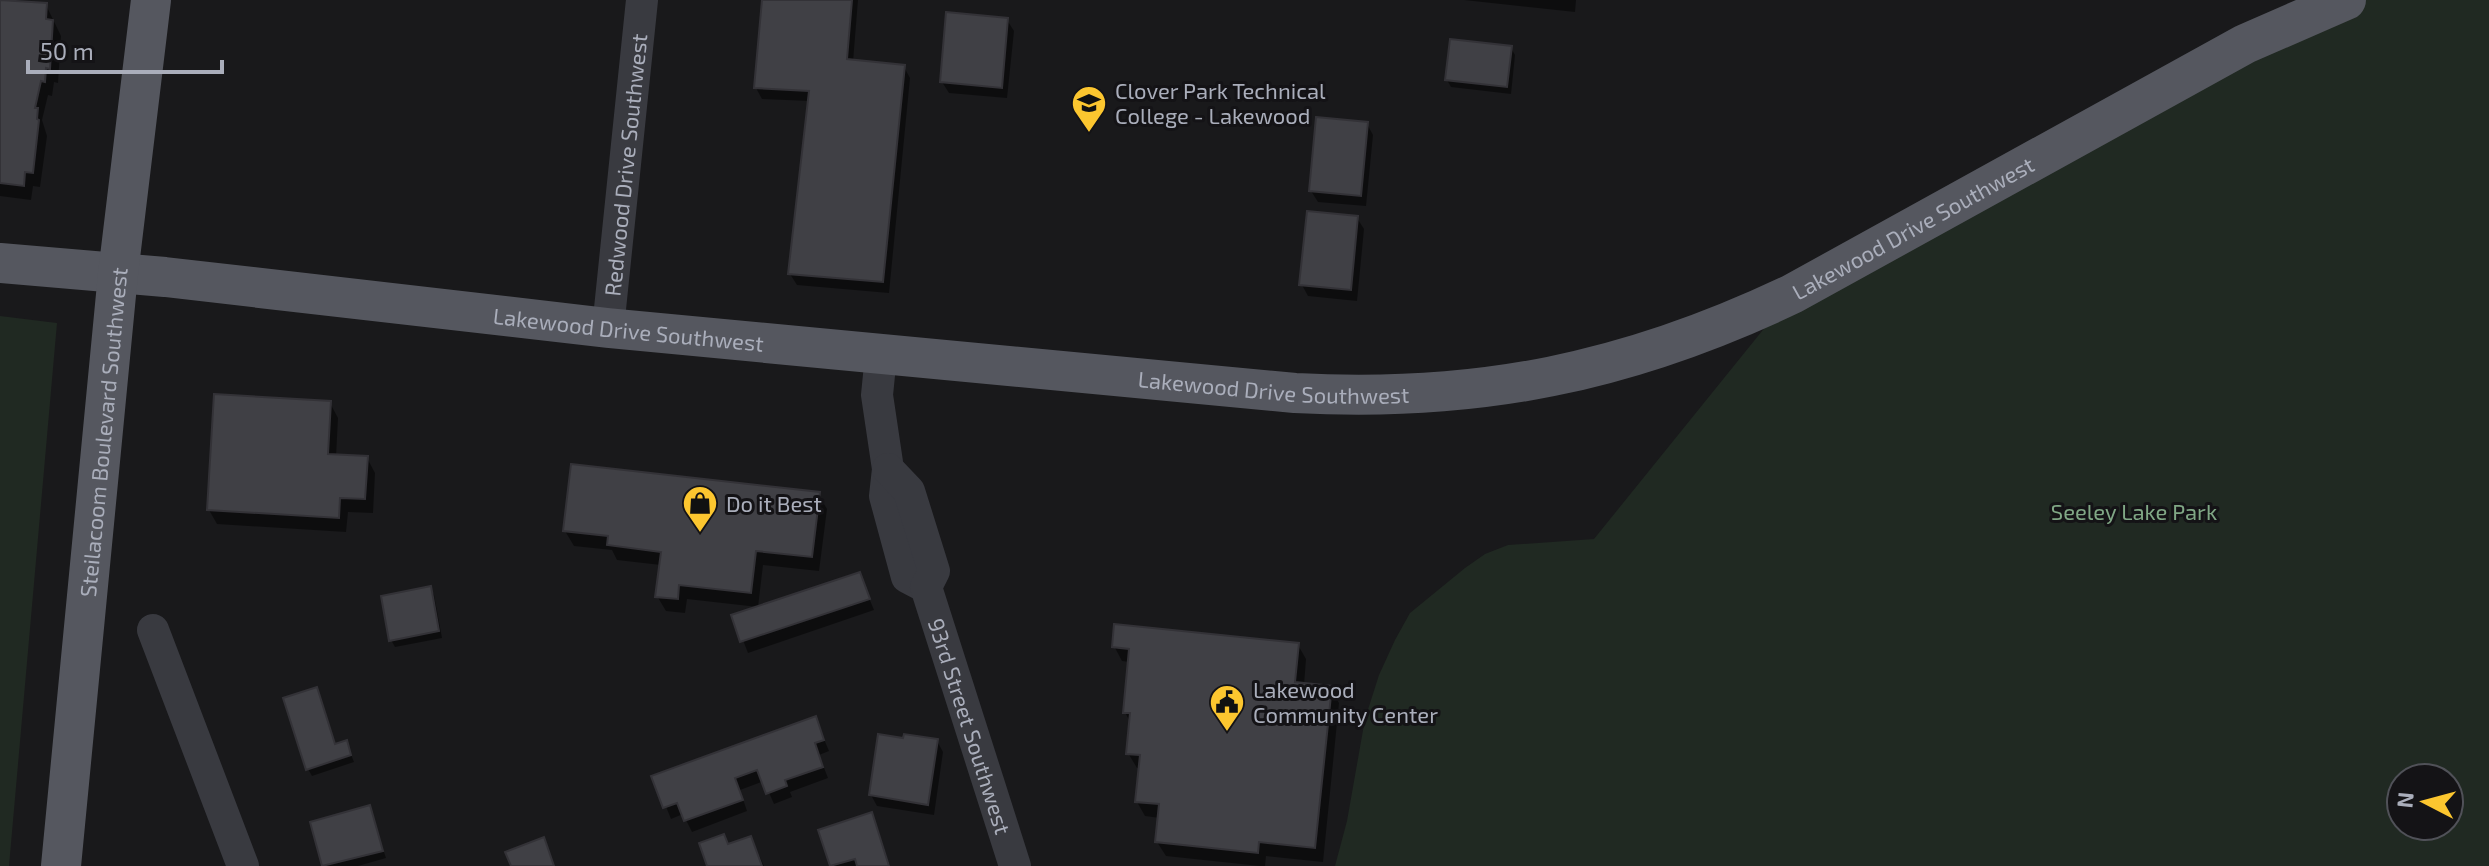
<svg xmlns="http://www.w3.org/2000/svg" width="2489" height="866" viewBox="0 0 2489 866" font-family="'Exo 2',sans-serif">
<rect width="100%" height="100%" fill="#19191b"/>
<g fill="#202922" fill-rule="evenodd">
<path d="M2346,0H2489V866H1335L1347,821L1365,719L1379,675L1395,640L1410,613L1465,568L1485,554L1508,545L1594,539L1792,294ZM2401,778H2449V826H2401Z"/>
<polygon points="0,316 57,323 9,866 0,866"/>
</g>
<g fill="#0007">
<polygon points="0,0 46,5 61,36 58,83 54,82 52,96 48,95 42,120 47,136 40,187 33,186 31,200 0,196"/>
<polygon points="764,0 858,0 853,62 904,67 910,78 889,293 797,285 790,274 810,101 762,99 756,88"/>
<polygon points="1464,0 1576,0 1575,12"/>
<polygon points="1007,20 1014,31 1007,98 949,93 942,82"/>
<polygon points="1511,48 1515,55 1511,94 1451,87 1447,80"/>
<polygon points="1367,124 1373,135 1366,206 1318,202 1311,191"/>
<polygon points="1357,218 1364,229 1357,301 1308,296 1302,285"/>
<polygon points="330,403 338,418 336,457 367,458 375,473 373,513 348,512 346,532 217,524 209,510"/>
<polygon points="818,494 827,509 819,571 763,565 758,607 687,599 685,613 666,611 657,596 661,565 617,560 612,550 574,546 565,531"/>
<polygon points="859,574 874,610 748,653 734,617"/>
<polygon points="430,588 434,595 442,638 395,647 391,640"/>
<polygon points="1298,645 1306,659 1304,685 1330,688 1339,703 1323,862 1266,856 1265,866 1260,866 1166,856 1157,842 1160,818 1145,816 1137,802 1140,768 1137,768 1128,753 1131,724 1125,712 1130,662 1122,661 1114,646"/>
<polygon points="316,690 336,745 346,742 354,762 312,776 308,769"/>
<polygon points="815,718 829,751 819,755 828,778 790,792 792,797 774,804 764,781 740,790 747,811 692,832 683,814 671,819 654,777"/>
<polygon points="937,741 943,752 934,815 877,806 871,795"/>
<polygon points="369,807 386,858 358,866 324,866 312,823"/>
<polygon points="871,815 877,826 890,866 832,866 821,831"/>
<polygon points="751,838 764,866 709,866 729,846"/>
</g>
<g fill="#404045" stroke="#333237" stroke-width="2">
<polygon points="0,0 47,3 46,19 53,20 50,69 46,68 45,82 41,81 35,108 38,108 37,119 39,120 33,173 25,172 24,186 0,183"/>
<polygon points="762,0 852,0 847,59 905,65 883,282 788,274 809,91 754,88"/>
<polygon points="946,12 1008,18 1002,88 940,82"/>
<polygon points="1450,39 1512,46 1507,87 1445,80"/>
<polygon points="1316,117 1368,122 1361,196 1309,191"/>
<polygon points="1307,211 1358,216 1351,290 1299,285"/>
<polygon points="214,394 331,401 328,454 368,456 365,499 340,498 339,518 207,510"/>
<polygon points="571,464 820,492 812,557 756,551 751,593 679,585 678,599 655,597 661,552 607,545 608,536 563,531"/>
<polygon points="860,572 870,599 740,642 731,615"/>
<polygon points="431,586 439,631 389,641 381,596"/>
<polygon points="1114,624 1299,643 1295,682 1332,686 1315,848 1259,842 1258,853 1155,842 1159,804 1135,802 1140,755 1126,754 1130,713 1123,713 1129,649 1112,647"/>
<polygon points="317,687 335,744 347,740 351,755 306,770 283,698"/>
<polygon points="816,716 824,740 815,743 823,767 785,780 787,786 766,794 757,770 735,778 743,800 684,821 677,803 663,808 651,776"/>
<polygon points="878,734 903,738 904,734 938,739 928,805 869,795"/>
<polygon points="370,805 383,851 322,866 310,822"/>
<polygon points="872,812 889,866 857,866 855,859 830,866 818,830"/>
<polygon points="724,834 728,844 751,836 762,866 707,866 699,843"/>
<polygon points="544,837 554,866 511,866 505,852"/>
</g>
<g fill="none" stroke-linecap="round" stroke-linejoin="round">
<g stroke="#393a40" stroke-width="32">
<path id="s1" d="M608,328L642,0"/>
<polyline points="881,355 877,395 888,469 885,496 907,577 926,587"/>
<path id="s2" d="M888,469L909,491L934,571L926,587L1015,866"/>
<polyline points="153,630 243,866"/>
</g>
<g stroke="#55575f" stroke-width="40">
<path id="s3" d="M0,263L165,277L608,328L1295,393C1478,403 1628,372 1792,294L2245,44L2346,0"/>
<path id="s4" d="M61,866L118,274L151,0"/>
</g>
</g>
<defs>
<g id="university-pin" transform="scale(1.8)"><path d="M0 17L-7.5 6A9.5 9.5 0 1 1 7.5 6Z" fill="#fcc62f" stroke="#141316"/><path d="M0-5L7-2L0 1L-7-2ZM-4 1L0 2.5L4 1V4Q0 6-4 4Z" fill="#111"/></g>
<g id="shop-pin" transform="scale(1.8)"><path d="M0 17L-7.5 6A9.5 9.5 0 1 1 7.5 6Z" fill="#fcc62f" stroke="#141316"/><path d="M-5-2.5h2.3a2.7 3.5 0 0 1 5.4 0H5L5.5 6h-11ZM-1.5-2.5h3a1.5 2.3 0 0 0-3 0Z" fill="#111"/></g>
<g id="civic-pin" transform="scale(1.8)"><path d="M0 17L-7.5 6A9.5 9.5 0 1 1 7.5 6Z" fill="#fcc62f" stroke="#141316"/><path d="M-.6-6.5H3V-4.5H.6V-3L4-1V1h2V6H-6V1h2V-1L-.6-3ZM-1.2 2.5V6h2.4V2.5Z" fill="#111"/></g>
</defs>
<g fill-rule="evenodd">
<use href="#university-pin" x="1089" y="103"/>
<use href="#shop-pin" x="700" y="503"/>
<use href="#civic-pin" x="1227" y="702"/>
</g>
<g text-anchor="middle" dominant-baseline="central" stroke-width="6" stroke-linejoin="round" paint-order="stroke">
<g font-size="22" fill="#aaaebb" stroke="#141316" text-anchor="start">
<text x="1115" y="90">Clover Park Technical<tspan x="1115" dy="25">College - Lakewood</tspan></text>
<text x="726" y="503">Do it Best</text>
<text x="1253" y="689">Lakewood<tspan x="1253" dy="25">Community Center</tspan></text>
</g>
<g font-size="22" fill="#aaaebb" stroke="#141316">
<text stroke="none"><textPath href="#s1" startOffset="164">Redwood Drive Southwest</textPath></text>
<text stroke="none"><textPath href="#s3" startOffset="1952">Lakewood Drive Southwest</textPath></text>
<text stroke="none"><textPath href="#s3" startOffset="632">Lakewood Drive Southwest</textPath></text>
<text stroke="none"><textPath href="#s3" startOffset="1280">Lakewood Drive Southwest</textPath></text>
<text stroke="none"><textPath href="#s4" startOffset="436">Steilacoom Boulevard Southwest</textPath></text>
<text stroke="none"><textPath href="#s2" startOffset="278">93rd Street Southwest</textPath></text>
</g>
<g font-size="22" fill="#80a785" stroke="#141316">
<text x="2134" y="511">Seeley Lake Park</text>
</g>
</g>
<g transform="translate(2425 802) rotate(276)"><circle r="38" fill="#141316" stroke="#505158" stroke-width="2"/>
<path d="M0-6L14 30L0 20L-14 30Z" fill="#fcc62f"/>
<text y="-12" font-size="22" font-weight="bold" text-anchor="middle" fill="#aaaebb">N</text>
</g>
<path d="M28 60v12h194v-12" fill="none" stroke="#aaaebb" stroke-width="4"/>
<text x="40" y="60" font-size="24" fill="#aaaebb" stroke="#141316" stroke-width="6" paint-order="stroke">50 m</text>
</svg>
